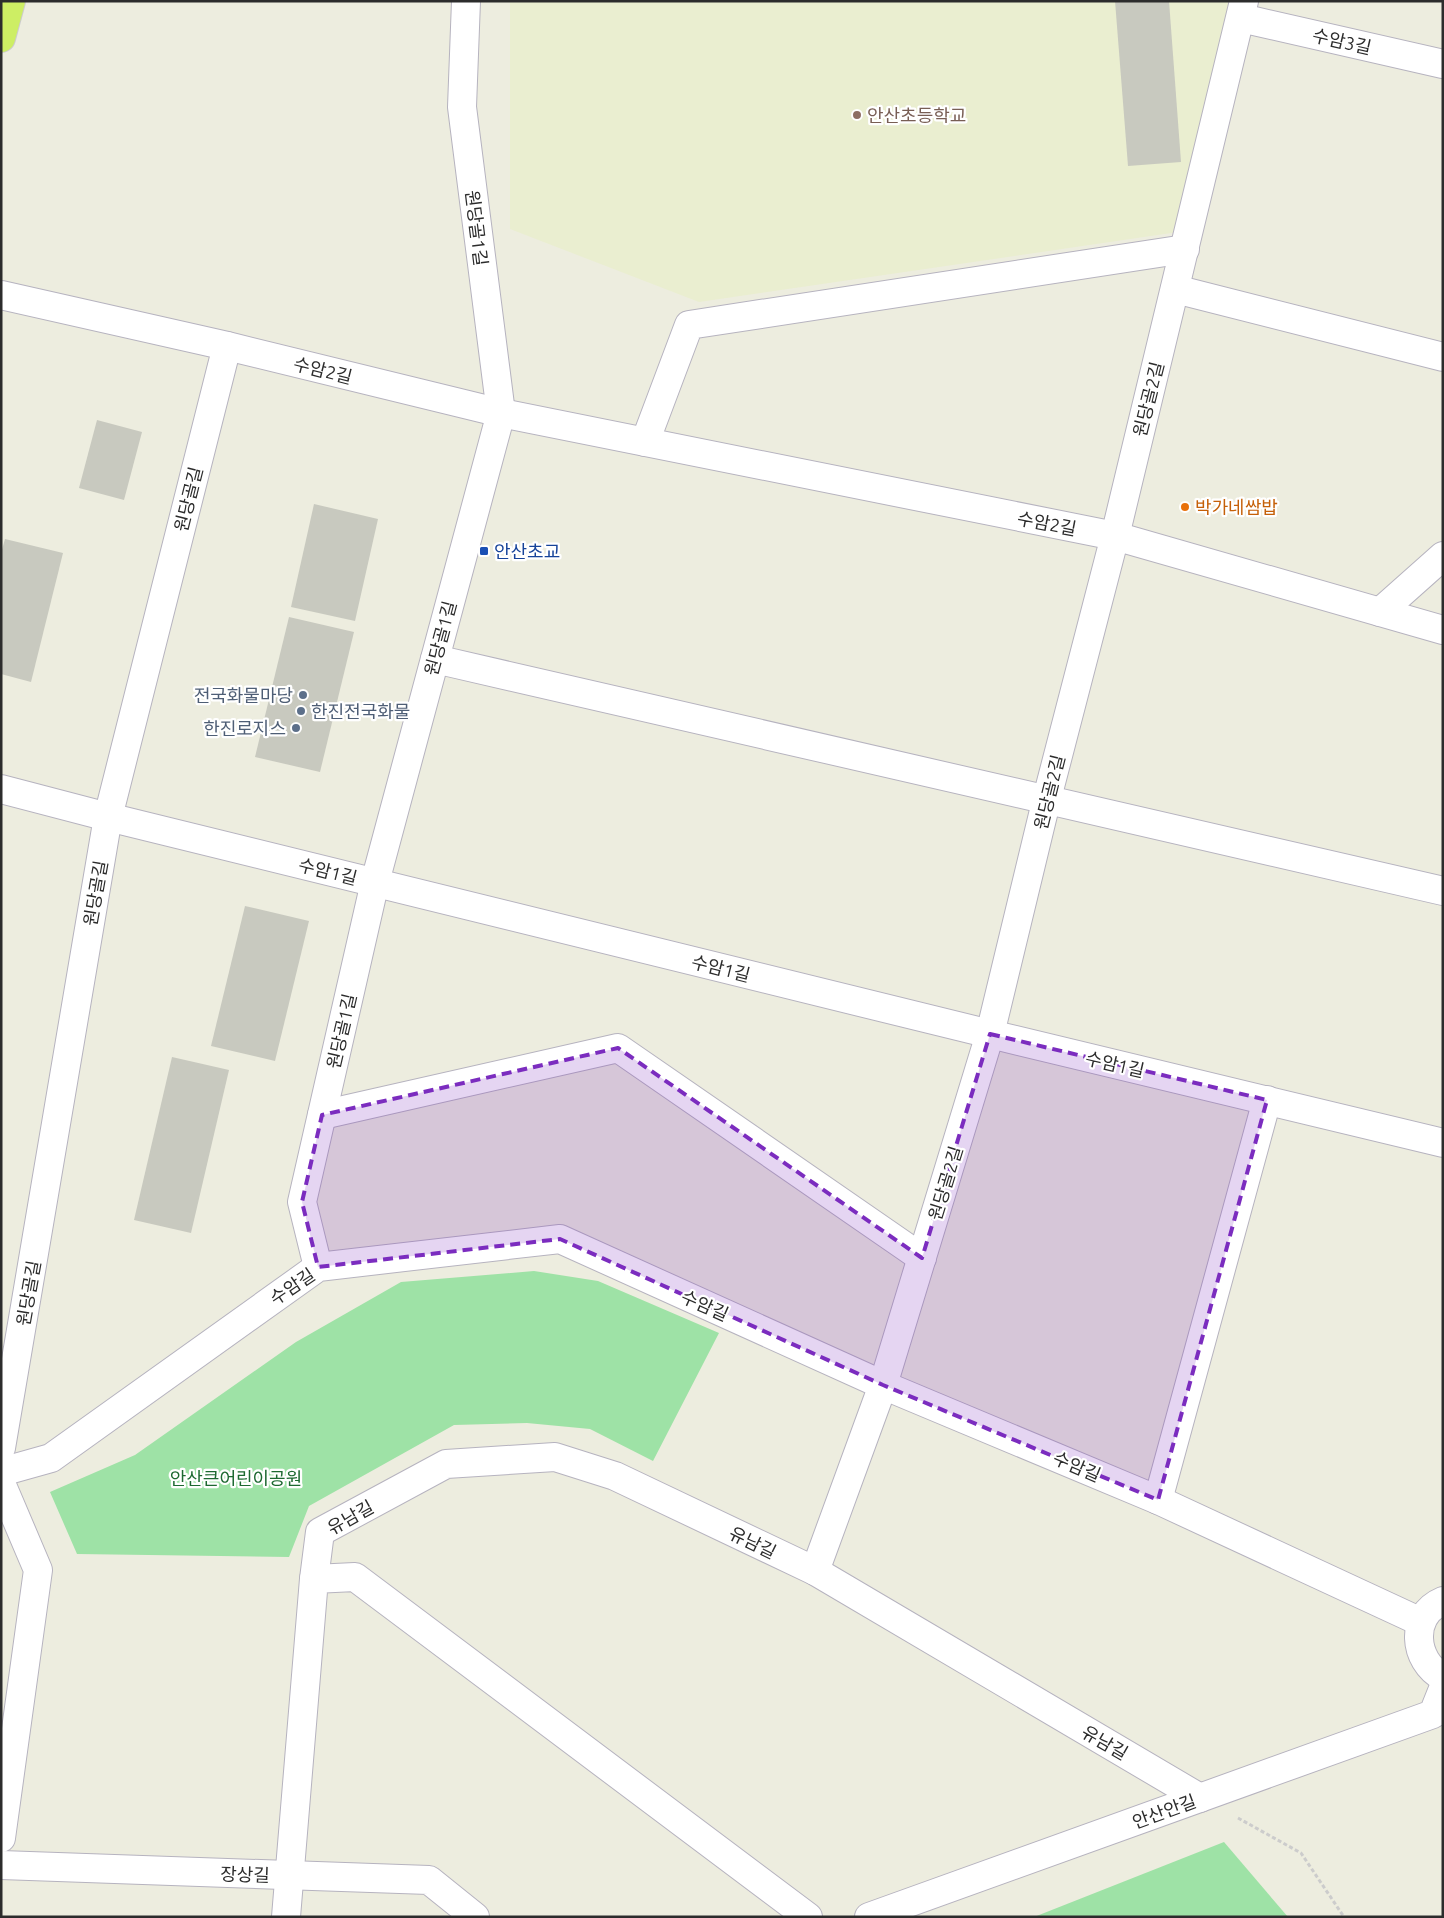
<svg xmlns="http://www.w3.org/2000/svg" width="1444" height="1918" viewBox="0 0 1444 1918" font-family="Ubuntu,'Noto Sans KR',sans-serif">
<rect width="100%" height="100%" fill="#ededdf"/>
<polygon fill="#eaeed0" points="510,1 1229,1 1178,232 699,302 510,229"/>
<g fill="#9ee2a6">
<polygon points="534,1271 598,1281 719,1333 653,1461 590,1429 527,1423 454,1425 309,1506 289,1557 77,1554 50,1492 135,1455 296,1342 401,1282"/>
<polygon points="1224,1842 1288,1917 1034,1917"/>
</g>
<g fill="#c8c9bf">
<polygon points="1115,1 1169,1 1181,162 1128,166"/>
<polygon points="97,420 142,432 124,500 79,488"/>
<polygon points="314,504 378,519 355,621 291,607"/>
<polygon points="5,539 63,553 31,682 1,674 1,553"/>
<polygon points="289,617 354,632 320,772 255,757"/>
<polygon points="245,906 309,921 275,1061 211,1046"/>
<polygon points="172,1057 229,1070 191,1233 134,1220"/>
</g>
<g fill="none" stroke-linecap="round" stroke-linejoin="round">
<g stroke="#b6b3bf" stroke-width="30">
<g id="minor">
<polyline points="1241,18 1443,64"/>
<polyline points="1175,289 1443,357"/>
<polyline points="1,295 227,346 501,413 1115,536 1443,630"/>
<polyline points="645,442 689,325 1185,249"/>
<polyline points="1380,612 1443,556"/>
<polyline points="435,659 1443,891"/>
<polyline points="1,789 108,817 990,1034 1443,1143"/>
<polyline points="322,1115 618,1048 922,1258"/>
<polyline points="318,1267 302,1202 375,882 501,413 462,107 466,1"/>
<polyline points="1,1448 108,817 227,346"/>
<polyline points="1,1472 51,1458 318,1267 560,1239 883,1385 1158,1500 1421,1622"/>
<polyline points="1,1483 38,1570 1,1838"/>
<polyline points="1158,1500 1267,1100"/>
<polyline points="815,1571 883,1385 990,1034 1047,798 1115,536 1244,1"/>
<polyline points="314,1579 320,1532 446,1464 555,1457 615,1476 815,1571 1200,1798"/>
<path d="M1443,1601C1409,1615 1413,1661 1443,1677"/>
<polyline points="1,1865 429,1880 475,1917"/>
<polyline points="286,1917 314,1579 355,1577 808,1917"/>
<polyline points="869,1917 1433,1714 1443,1689"/>
</g>
</g>
<g stroke="#ccc" stroke-width="30">
<polyline id="major" points="1,38 11,1"/>
</g>
<polyline stroke="#ccc" stroke-width="3" stroke-dasharray="4 2.5" stroke-linecap="butt" points="1238,1818 1301,1853 1344,1917"/>
<use href="#minor" stroke="#fff" stroke-width="28"/>
<use href="#major" stroke="#cdee64" stroke-width="28"/>
</g>
<path fill="#7b2cbf" fill-opacity="0.2" stroke="#7b2cbf" stroke-width="4" stroke-dasharray="10 6" stroke-linejoin="round" d="M990,1034L1267,1100L1158,1500L883,1385L560,1239L318,1267L302,1202L322,1115L618,1048L922,1258Z"/>
<circle fill="#8d6e63" stroke="#fff" stroke-width="2" cx="857" cy="115" r="5"/>
<circle fill="#e8710a" stroke="#fff" stroke-width="2" cx="1185" cy="507" r="5"/>
<rect fill="#1a4fb4" stroke="#fff" stroke-width="2" x="479" y="546" width="10" height="10" rx="2.5"/>
<g fill="#5c6f8a" stroke="#fff" stroke-width="2">
<circle cx="303" cy="695" r="5"/>
<circle cx="301" cy="711" r="5"/>
<circle cx="296" cy="728" r="5"/>
</g>
<g text-anchor="middle" dominant-baseline="central" stroke-width="4.5" stroke-linejoin="round" paint-order="stroke">
<g font-size="18" fill="#2c2c2c" stroke="#fff">
<text transform="translate(1342 41) rotate(13)">수암3길</text>
<text transform="translate(477 228) rotate(83)">원당골1길</text>
<text transform="translate(323 370) rotate(14)">수암2길</text>
<text transform="translate(1148 399) rotate(-76)">원당골2길</text>
<text transform="translate(188 499) rotate(-76)">원당골길</text>
<text transform="translate(1047 523) rotate(11)">수암2길</text>
<text transform="translate(440 638) rotate(-75)">원당골1길</text>
<text transform="translate(1049 792) rotate(-76)">원당골2길</text>
<text transform="translate(328 871) rotate(14)">수암1길</text>
<text transform="translate(95 893) rotate(-80)">원당골길</text>
<text transform="translate(721 968) rotate(14)">수암1길</text>
<text transform="translate(341 1031) rotate(-77)">원당골1길</text>
<text transform="translate(1115 1064) rotate(13)">수암1길</text>
<text transform="translate(945 1183) rotate(-73)">원당골2길</text>
<text transform="translate(292 1286) rotate(-34)">수암길</text>
<text transform="translate(28 1293) rotate(-80)">원당골길</text>
<text transform="translate(705 1305) rotate(24)">수암길</text>
<text transform="translate(1077 1466) rotate(23)">수암길</text>
<text transform="translate(350 1517) rotate(-29)">유남길</text>
<text transform="translate(753 1542) rotate(26)">유남길</text>
<text transform="translate(1105 1742) rotate(30)">유남길</text>
<text transform="translate(1164 1811) rotate(-20)">안산안길</text>
<text transform="translate(245 1874) rotate(2)">장상길</text>
</g>
<g font-size="18" fill="#785e54" stroke="#fff" text-anchor="start">
<text x="867" y="115">안산초등학교</text>
</g>
<g font-size="18" fill="#c56008" stroke="#fff" text-anchor="start">
<text x="1195" y="507">박가네쌈밥</text>
</g>
<g font-size="18" fill="#164399" stroke="#fff" text-anchor="start">
<text x="494" y="551">안산초교</text>
</g>
<g font-size="18" fill="#4e5e75" stroke="#fff" text-anchor="end">
<text x="293" y="695">전국화물마당</text>
<text x="311" y="711" text-anchor="start">한진전국화물</text>
<text x="286" y="728">한진로지스</text>
</g>
<g font-size="18" fill="#1d6931" stroke="#fff">
<text x="236" y="1478">안산큰어린이공원</text>
</g>
</g>
<rect width="1444" height="1918" fill="none" stroke="#2c2c2c" stroke-width="5"/>
</svg>
